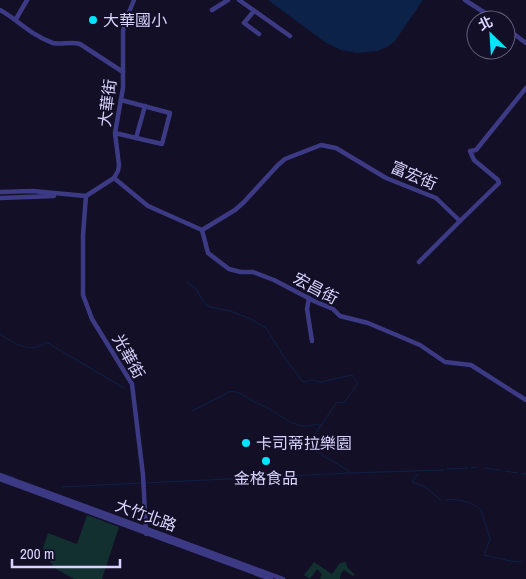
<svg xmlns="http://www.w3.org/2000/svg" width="526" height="579" viewBox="0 0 526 579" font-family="'Archivo Narrow','Noto Sans TC',sans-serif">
<rect width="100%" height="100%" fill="#130f26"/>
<g fill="#12302f">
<polygon points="87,515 119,527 102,579 74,579 56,569 43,553 43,548 48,533 77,544"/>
<polygon points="314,562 332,574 340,563 346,562 347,567 355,575 353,576 344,570 341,573 340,579 320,579 322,574 317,569 310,579 304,575"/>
</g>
<polygon fill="#0c2248" points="268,0 423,0 395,41 387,47 377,51 357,53 341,50 325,42"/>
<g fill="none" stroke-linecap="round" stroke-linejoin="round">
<g stroke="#0c2248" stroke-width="1">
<path d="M0,334C13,343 32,355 46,342L124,388"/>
<path d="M192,411L229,392C239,390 245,397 253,401C258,404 263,405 268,408C282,416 299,432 316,424L321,426"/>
<polyline points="471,468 476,467"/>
<polyline points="484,468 500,470"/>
<polyline points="447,469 468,468"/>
<polyline points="505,471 518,473"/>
<polyline points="0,473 15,477"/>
<polyline points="350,473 444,470"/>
<polyline points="418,474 412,482 425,487 441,500"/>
<polyline points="522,474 526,474"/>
<polyline points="145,483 349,473 349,471 307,446 337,402 344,403 358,383 352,375 321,382 312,380 303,382 282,354 266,328 251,319 230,311 210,307 205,304 196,289 187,282"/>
<polyline points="62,487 141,483"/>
<path d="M446,500C458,498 472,502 481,510L490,539L484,555L510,561L521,562"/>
</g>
<g stroke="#3d3a85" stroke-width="4.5">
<polyline points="239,0 290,36"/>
<polyline points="465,0 496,20"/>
<path d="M0,10C18,20 32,36 53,43C61,45 71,41 80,44L123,72"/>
<polyline points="212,10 228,0"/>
<polyline points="254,11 244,23 259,34"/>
<polyline points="16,19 27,0"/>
<polyline points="506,28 526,43"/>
<polyline points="115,133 162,144 170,113 121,100"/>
<polyline points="136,138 145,106"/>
<polyline points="114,178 148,206 202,230 208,253 229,269 241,272 253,272 274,280 316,302 333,309 340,316 368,323 420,345 445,362 471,365 526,400"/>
<polyline points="0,192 33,191 86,196"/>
<polyline points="86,196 83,235 83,295 92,319 132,384 143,475 146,534"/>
<polyline points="86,196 114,178 118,171 119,165 115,133 123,88 123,31 127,17 134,0"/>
<polyline points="0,198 54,196"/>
<polyline points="202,230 235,210 244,202 278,165 285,159 321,145 336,148 386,178 436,198 460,221 499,183 498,180 474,160 470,151 476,150 526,88"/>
<polyline points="419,262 460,221"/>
<polyline points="309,298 307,309 312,341"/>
<polyline points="0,475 283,579"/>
<polyline points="0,479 271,579"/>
</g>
</g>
<g fill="#00e5ff" stroke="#130f26" stroke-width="2">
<circle cx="93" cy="20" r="5"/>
<circle cx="246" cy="443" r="5"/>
<circle cx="266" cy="461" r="5"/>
</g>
<g text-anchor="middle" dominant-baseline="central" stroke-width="4" stroke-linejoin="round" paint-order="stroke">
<g font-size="16" fill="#d9d4ff" stroke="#130f26" text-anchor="start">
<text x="103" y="20">大華國小</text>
<text x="256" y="443">卡司蒂拉樂園</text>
<text x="266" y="478" text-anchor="middle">金格食品</text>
</g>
<g font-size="16" fill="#d9d4ff" stroke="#130f26">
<text transform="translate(107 103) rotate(-83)">大華街</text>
<text transform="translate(414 175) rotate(23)">富宏街</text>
<text transform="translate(316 288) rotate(28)">宏昌街</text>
<text transform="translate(129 356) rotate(61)">光華街</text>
<text transform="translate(146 515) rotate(20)">大竹北路</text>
</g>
</g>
<g transform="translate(491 35) rotate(335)"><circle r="24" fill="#130f26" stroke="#625e7d"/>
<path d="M0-4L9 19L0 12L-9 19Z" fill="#00e5ff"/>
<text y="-8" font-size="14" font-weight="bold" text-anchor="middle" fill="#d9d4ff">北</text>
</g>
<path d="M12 559v8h108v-8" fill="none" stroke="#d9d4ff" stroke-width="2.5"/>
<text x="20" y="559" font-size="15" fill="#d9d4ff" stroke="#130f26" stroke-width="4" paint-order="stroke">200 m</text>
</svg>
